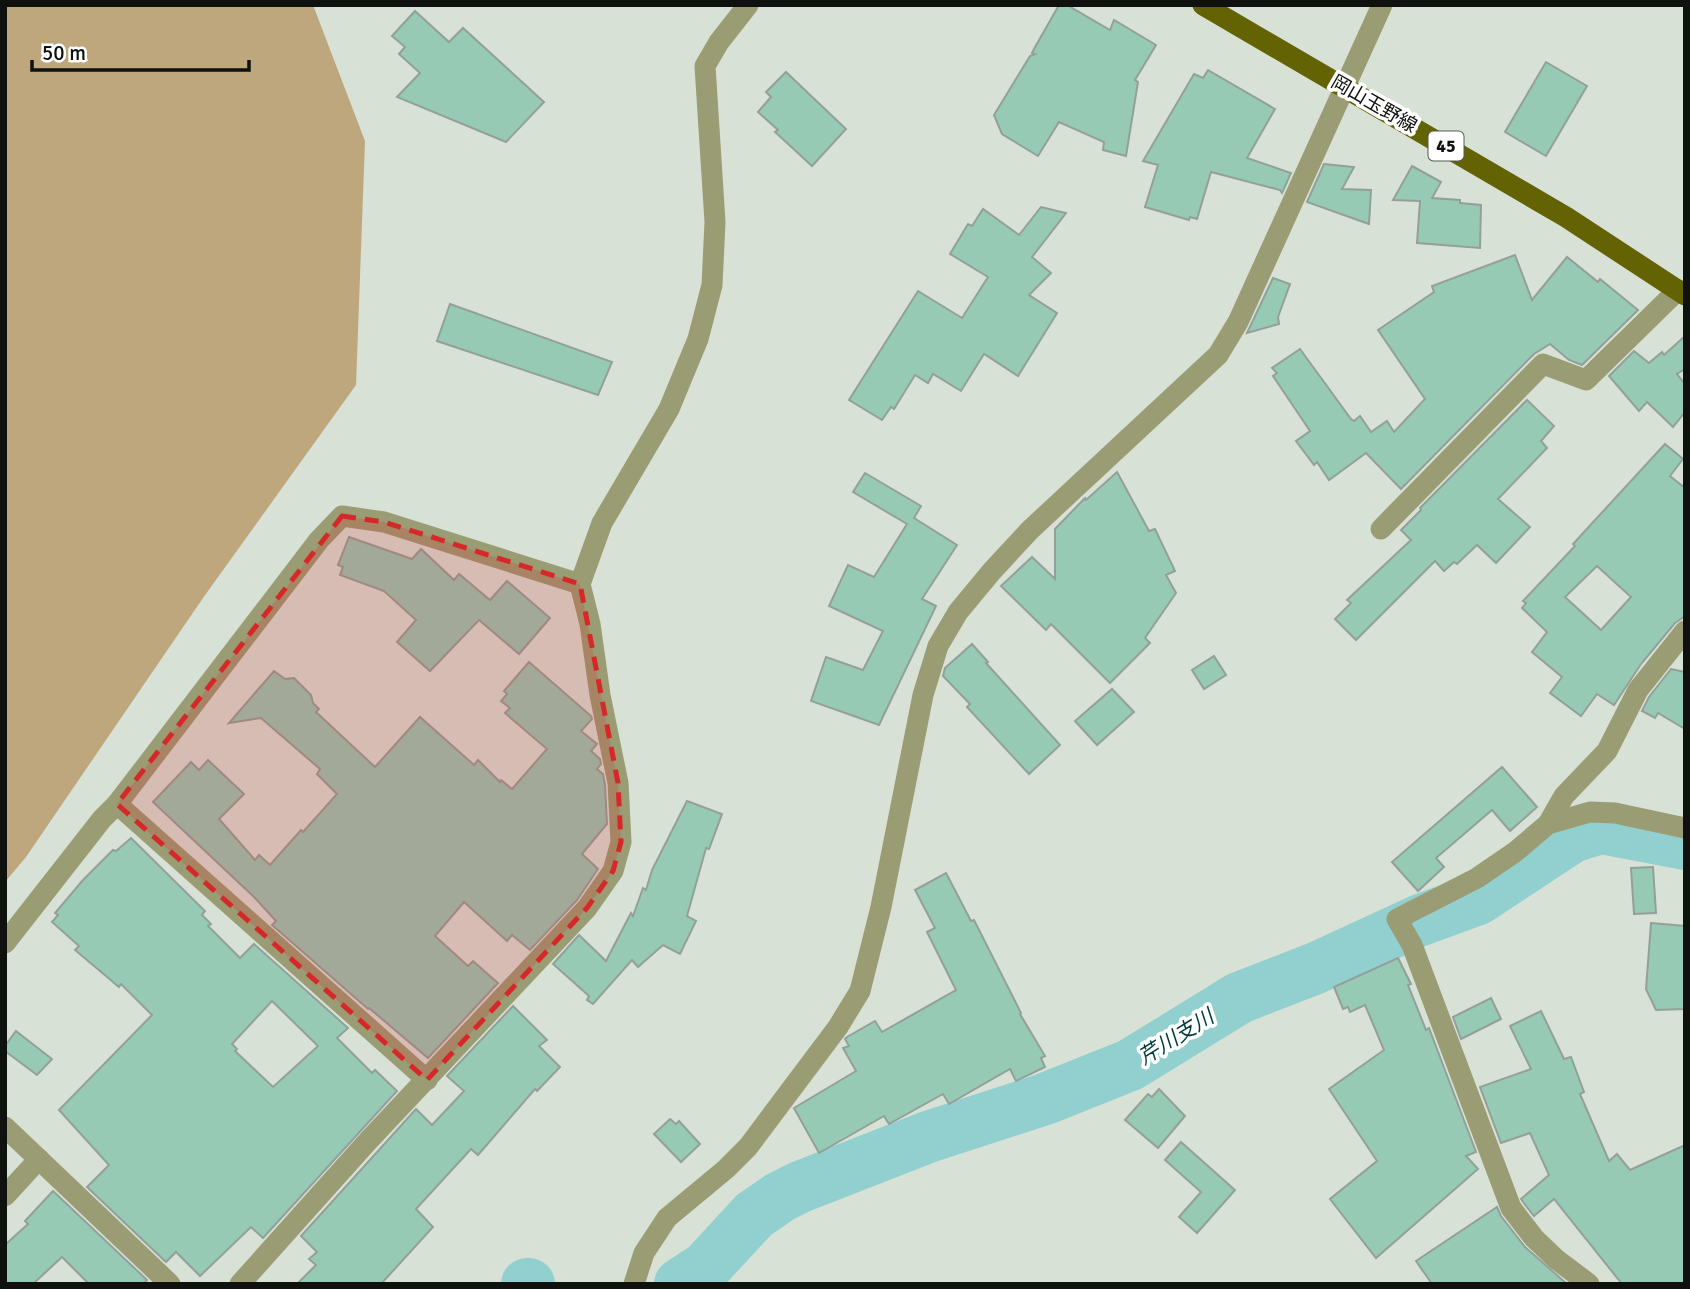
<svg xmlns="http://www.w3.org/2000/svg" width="1690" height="1289" viewBox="0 0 1690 1289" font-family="Signika,'Noto Sans JP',sans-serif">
<rect width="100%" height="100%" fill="#d8e1d6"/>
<polygon fill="#bea77d" points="5,5 313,5 365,141 356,385 203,598 26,857 5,882"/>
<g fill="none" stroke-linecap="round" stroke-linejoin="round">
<g stroke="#92d0cf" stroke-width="52">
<polyline points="527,1284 529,1284"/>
<polyline points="680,1284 706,1267 754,1215 780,1197 800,1187 928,1137 1045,1099 1130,1065 1239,998 1316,968 1418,921 1478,899 1572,837 1601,828 1685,844"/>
</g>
</g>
<g fill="#96cab4" stroke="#93a09a" stroke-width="2" fill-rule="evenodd">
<polygon points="1059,5 1067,5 1110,30 1114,20 1156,45 1135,80 1138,82 1126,156 1103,150 1104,142 1059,122 1038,156 1002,134 994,115 1030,56 1035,54 1032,53 1034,49"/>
<polygon points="415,11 449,42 463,28 544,102 506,142 397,97 420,73 399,54 405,47 392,36"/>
<polygon points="1546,62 1587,86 1546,156 1505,132"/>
<polygon points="1208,70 1275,109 1247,158 1291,173 1282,193 1280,190 1211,172 1197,219 1190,217 1189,220 1145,207 1158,165 1143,161 1194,74 1203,78"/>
<polygon points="786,72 846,129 812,166 775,132 778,130 758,112 771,97 766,92"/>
<polygon points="1324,164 1354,167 1342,189 1371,190 1369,224 1307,202"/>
<polygon points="1412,166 1441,182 1432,198 1460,200 1460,203 1481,205 1480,248 1417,243 1420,201 1393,200"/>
<polygon points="1041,207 1066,213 1032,257 1051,273 1029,295 1057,313 1018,376 984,354 961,391 933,374 928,383 915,375 894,409 891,407 882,420 849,400 918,291 962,318 988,277 950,254 968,224 972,226 983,209 1019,235"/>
<polygon points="1515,255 1532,300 1567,257 1598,282 1600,279 1638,310 1582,365 1569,360 1550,344 1534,354 1401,489 1366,453 1329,480 1317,462 1314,465 1296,441 1310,431 1273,376 1277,373 1272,368 1300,349 1351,419 1354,421 1360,416 1371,432 1387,421 1394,432 1425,399 1378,330 1434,292 1432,286"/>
<polygon points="1273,278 1290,284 1278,317 1279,324 1247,333"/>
<polygon points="450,304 612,362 598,395 437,341"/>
<polygon points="1685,336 1685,369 1677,374 1685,384 1685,412 1673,427 1647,402 1639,411 1609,376 1634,351 1649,363 1662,352 1664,355"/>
<polygon points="1527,400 1554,426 1541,441 1547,448 1498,499 1530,527 1496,563 1477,545 1457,564 1454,562 1444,571 1435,561 1356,640 1335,619 1351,603 1347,600 1411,540 1401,530 1421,510 1420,508"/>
<path d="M1665,444L1683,459L1670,476L1685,488V616L1675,623L1641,664L1614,705L1597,694L1581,716L1550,693L1562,677L1532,652L1547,632L1522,608L1526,603L1523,601L1575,546L1573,544ZM1597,566L1631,597L1601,630L1565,597Z"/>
<polygon points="1117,472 1149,531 1155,529 1175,571 1166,575 1176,593 1145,638 1150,643 1110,683 1051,624 1046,630 1001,586 1032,557 1055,579 1055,529 1085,498 1086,500"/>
<polygon points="865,473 921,506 914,518 957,545 922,599 936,606 879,725 811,701 826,657 863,670 883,631 829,606 848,565 874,577 907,524 853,492"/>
<polygon points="349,537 412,559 421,549 454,580 459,574 490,600 507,581 550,618 519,654 479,620 430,671 397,642 416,620 384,591 340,575 343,567 338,565"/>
<polygon points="972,644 988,662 986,663 1060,745 1029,774 967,707 970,704 943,676 945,668"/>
<polygon points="1214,656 1226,675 1204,689 1192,670"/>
<polygon points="529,662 591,716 592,719 581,731 597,744 591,751 600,759 601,764 597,769 603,774 605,785 607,824 582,854 598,869 577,900 530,950 512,935 507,941 464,902 435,936 468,966 473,961 498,983 428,1058 369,1008 368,1009 272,925 276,921 254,897 153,802 191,762 199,770 208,760 244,794 219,819 255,860 259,855 270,865 301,830 303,832 337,794 317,774 320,769 261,718 229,723 274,671 285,679 294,678 311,695 313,703 319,709 316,712 375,767 420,717 474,765 478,760 500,782 501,780 512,789 547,749 505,713 510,708 501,701 507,694 504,691"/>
<polygon points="1671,669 1685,672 1685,729 1658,713 1655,718 1642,711 1649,697"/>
<polygon points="1112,689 1134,712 1097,745 1075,721"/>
<polygon points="1502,767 1537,807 1510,831 1492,810 1436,858 1444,867 1418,891 1392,862"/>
<polygon points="687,801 722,814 709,849 706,848 687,916 696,921 680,954 663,945 638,967 632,960 593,1004 587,1000 589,996 553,964 579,935 606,961 631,913 633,916 643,888 646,890 652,870"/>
<path d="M131,838L205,911L202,915L211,924L208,926L240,958L254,944L348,1028L337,1038L372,1073L375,1070L397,1091L263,1238L251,1227L200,1276L176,1252L166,1262L87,1187L109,1165L59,1110L152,1015L121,984L119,987L75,950L79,946L52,922L58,915L55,913L83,880L113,850L116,851ZM272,1001L318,1046L273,1087L235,1051L237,1049L232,1044Z"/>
<polygon points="1653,867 1656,913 1634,914 1631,868"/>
<polygon points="946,873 971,921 974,920 1021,1013 1020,1014 1045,1056 1041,1058 1045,1067 1016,1081 1010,1069 949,1104 943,1094 889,1124 884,1116 819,1153 794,1108 856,1071 843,1048 849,1046 845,1039 847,1037 875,1021 882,1032 956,990 927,932 935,928 915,890"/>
<polygon points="1651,923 1685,926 1685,1009 1656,1010 1646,989"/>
<polygon points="1398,958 1411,984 1408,985 1426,1030 1429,1028 1476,1152 1466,1156 1478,1169 1376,1258 1330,1199 1377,1161 1329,1089 1384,1050 1365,1005 1350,1012 1348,1007 1343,1009 1334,987"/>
<polygon points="1491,998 1501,1019 1461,1039 1453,1017"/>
<polygon points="513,1006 547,1040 539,1046 560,1067 537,1091 535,1089 478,1155 471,1149 416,1209 433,1227 381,1284 297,1284 316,1265 309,1259 317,1252 301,1236 416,1109 432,1125 464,1091 447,1076"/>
<polygon points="1541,1011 1564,1059 1571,1057 1584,1092 1580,1094 1609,1161 1617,1154 1630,1170 1685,1145 1685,1284 1622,1284 1554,1199 1534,1216 1523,1202 1521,1199 1549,1175 1530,1133 1501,1143 1480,1087 1531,1069 1510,1026"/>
<polygon points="16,1031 52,1059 37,1075 5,1051 5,1046"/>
<polygon points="1159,1089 1185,1116 1158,1148 1125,1120 1148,1094 1152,1097"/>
<polygon points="670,1119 676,1124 679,1121 700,1144 681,1162 654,1134"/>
<polygon points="1181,1142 1235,1190 1197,1233 1179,1217 1201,1192 1165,1160"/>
<polygon points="53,1191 147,1280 143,1284 89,1284 62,1257 33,1284 5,1284 5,1245 28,1224 25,1221"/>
<polygon points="1497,1207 1501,1216 1525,1247 1567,1284 1432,1284 1416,1261"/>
</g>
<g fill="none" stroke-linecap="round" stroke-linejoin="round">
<g stroke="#9a9c74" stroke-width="21">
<polyline points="1381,529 1543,364 1586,380 1678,290"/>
<polyline points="117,804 427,1080"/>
<polyline points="1548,824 1564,796 1607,751 1638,690 1685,631"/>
<polyline points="5,943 102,819 117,804 319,540 342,516 384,522 580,584"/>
<polyline points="5,1127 170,1284"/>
<polyline points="5,1196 39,1159"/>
<polyline points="240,1284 368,1141 587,908 613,871 621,842 618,783 600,695 590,624 580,584 602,523 669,409 698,339 712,285 715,222 705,66 719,42 748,5"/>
<polyline points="634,1284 644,1253 667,1218 726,1169 748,1147 838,1027 860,991 881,907 923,695 938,646 958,612 992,571 1030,530 1218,355 1238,322 1382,5"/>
<polyline points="1589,1284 1556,1259 1534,1238 1511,1208 1412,945 1397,919 1477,878 1515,852 1548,824 1590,812 1615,813 1685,828"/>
</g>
<polyline stroke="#636304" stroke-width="21" points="1203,5 1566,217 1685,295"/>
</g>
<path fill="#d62828" fill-opacity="0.2" stroke="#d62828" stroke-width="5" stroke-dasharray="14 9" stroke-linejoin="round" d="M342,516L384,522L580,584L618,783L621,842L613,871L587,908L427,1080L117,804Z"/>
<g text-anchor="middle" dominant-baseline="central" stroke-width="7" stroke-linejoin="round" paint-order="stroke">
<rect fill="#fff" stroke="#565856" stroke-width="2" x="1428.5" y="131.5" width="35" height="29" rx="5"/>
<g font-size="18" font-weight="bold" fill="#0e110d">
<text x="1446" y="146">45</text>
</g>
<g font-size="19" fill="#0e110d" stroke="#fff">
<text transform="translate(1374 104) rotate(30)">岡山玉野線</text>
</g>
<g font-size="21" font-style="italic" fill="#003b3b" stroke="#fff">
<text transform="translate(1176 1037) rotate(-32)">芹川支川</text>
</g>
</g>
<rect width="1690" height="1289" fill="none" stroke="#0e110d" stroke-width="14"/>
<path d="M32 60v10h217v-10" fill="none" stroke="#0e110d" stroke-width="3.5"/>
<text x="42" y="60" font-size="21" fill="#0e110d" stroke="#ffffff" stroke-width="5" paint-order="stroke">50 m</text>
</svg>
